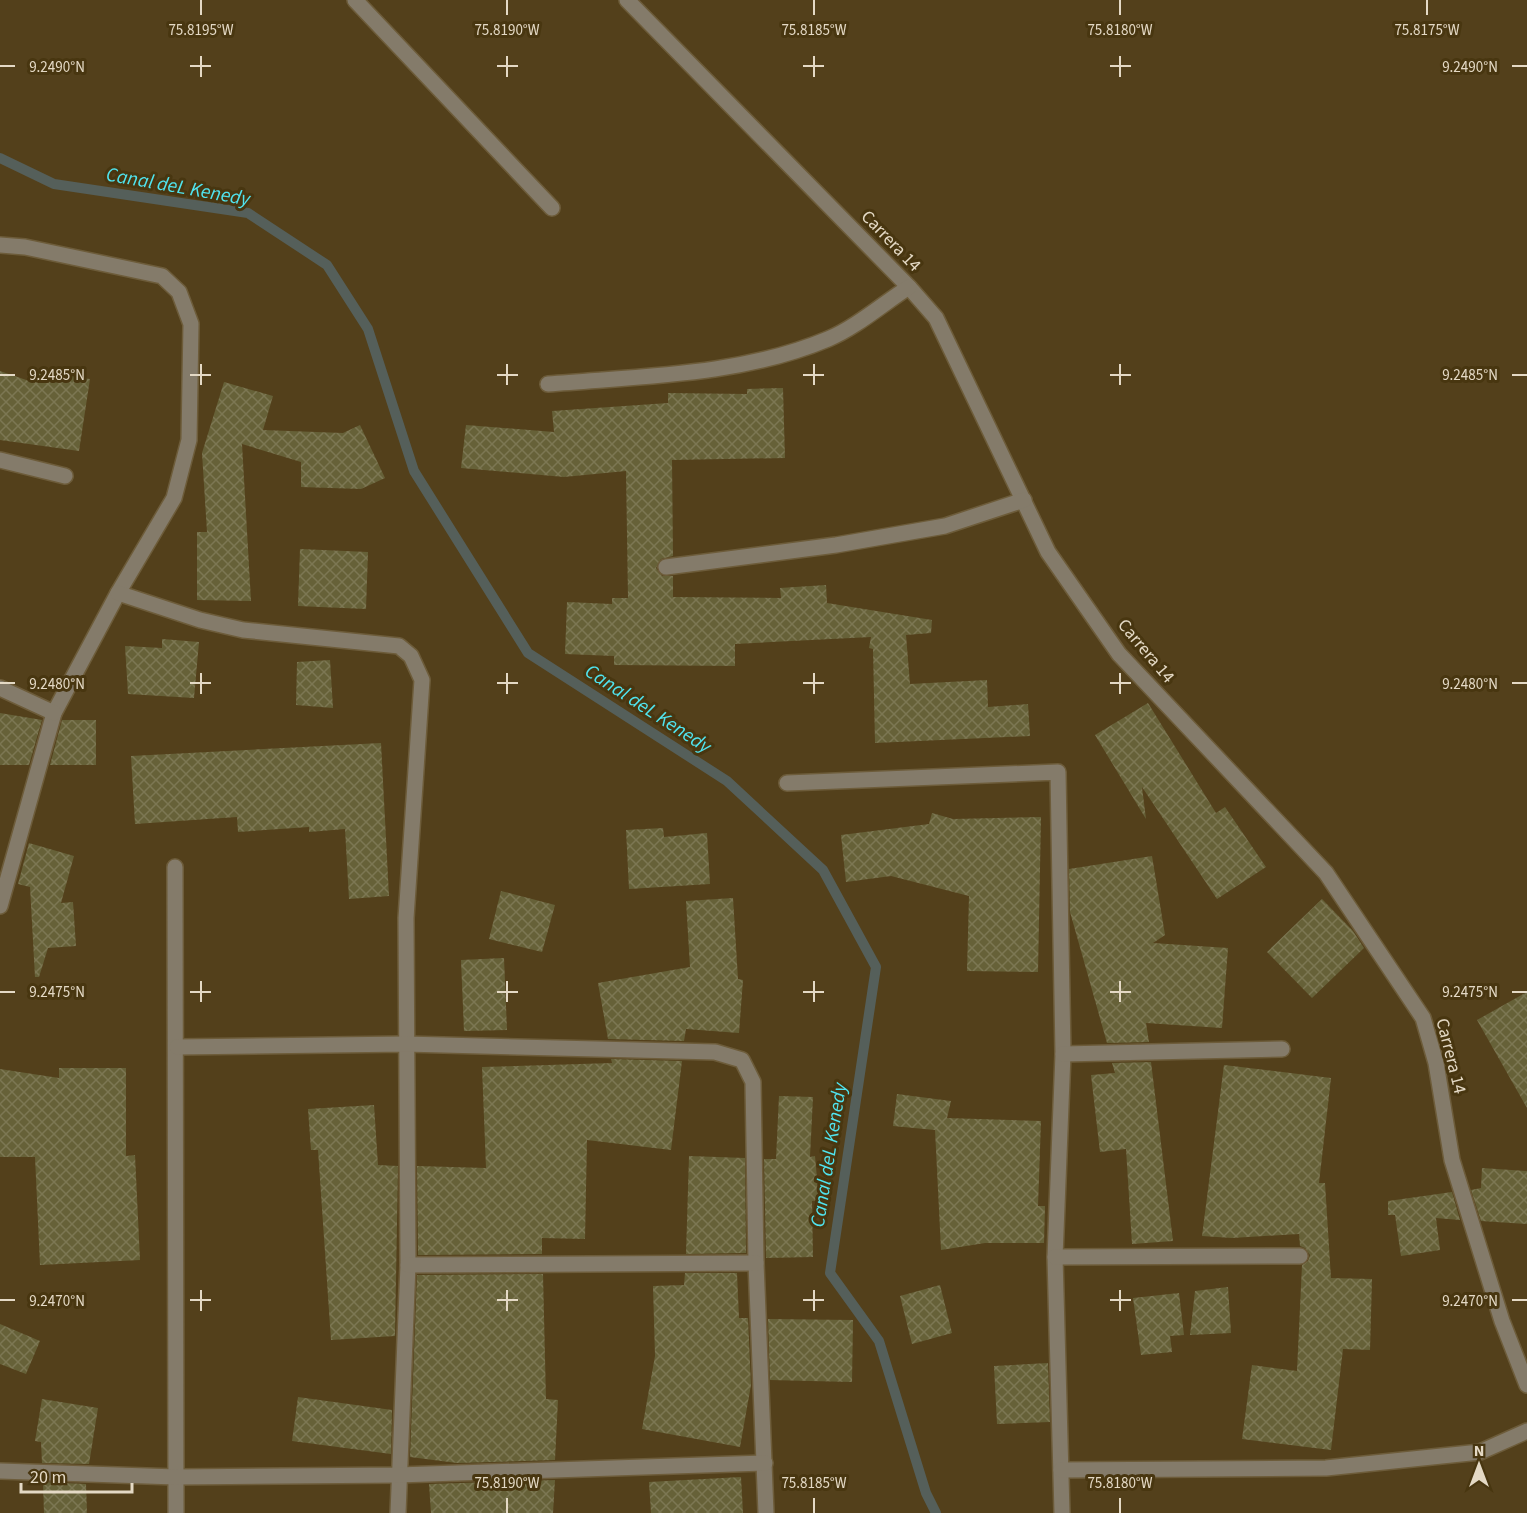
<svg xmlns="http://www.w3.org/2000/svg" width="1527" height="1513" viewBox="0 0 1527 1513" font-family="'Source Sans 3',sans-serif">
<defs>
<pattern id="building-cross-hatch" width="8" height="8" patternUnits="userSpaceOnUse" patternTransform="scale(1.5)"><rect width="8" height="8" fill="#666138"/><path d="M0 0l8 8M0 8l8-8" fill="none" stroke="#7c7753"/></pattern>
</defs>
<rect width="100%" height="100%" fill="#53401b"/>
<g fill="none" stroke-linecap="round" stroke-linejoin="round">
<polyline stroke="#555f5a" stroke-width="10" points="0,158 54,184 248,213 327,265 368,329 414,471 528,653 727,781 823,870 876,967 830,1273 879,1341 926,1493 936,1513"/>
</g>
<g fill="url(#building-cross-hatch)">
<polygon points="0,371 35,383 37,371 90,379 79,451 0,440"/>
<polygon points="224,382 273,396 263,430 343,433 360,425 385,478 361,489 301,487 301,462 242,444 251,601 197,600 197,532 207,532 202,453"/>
<polygon points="783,388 785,458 672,460 673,556 661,559 656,568 662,576 673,576 673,597 781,598 780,588 826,585 827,603 932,620 931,633 906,635 910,684 987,680 988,707 1028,704 1030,736 875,743 873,649 869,648 871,637 735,644 735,666 614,665 614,656 565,654 567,602 612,604 612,598 628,598 626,471 564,477 461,468 466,425 554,432 552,411 668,403 668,393 747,394 747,389"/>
<polygon points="300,549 368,552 366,609 298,606"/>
<polygon points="162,639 199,642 194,698 128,694 125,646 162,648"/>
<polygon points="330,660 333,708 296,705 297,662"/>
<polygon points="1148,703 1216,813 1225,807 1266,867 1217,899 1142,787 1146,819 1095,735"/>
<polygon points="0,713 42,720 29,765 0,765"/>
<polygon points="62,720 96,720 96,765 50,765"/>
<polygon points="381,743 389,896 349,899 345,829 309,832 309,827 238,832 237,817 135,824 131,756"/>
<polygon points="932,813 953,819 1041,817 1038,972 967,971 969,896 891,876 846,882 841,835 929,824"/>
<polygon points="663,828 664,837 707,833 710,884 629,889 626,830"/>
<polygon points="29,843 74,856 61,903 73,902 76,946 48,948 39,977 35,977 30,887 18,884"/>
<polygon points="1152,856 1165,935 1153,943 1228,948 1222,1028 1146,1023 1149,1042 1107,1043 1070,912 1069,869"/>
<polygon points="501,891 555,905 542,952 489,939"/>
<polygon points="733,898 738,979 743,980 739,1033 686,1029 684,1041 608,1039 598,983 690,967 686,901"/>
<polygon points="1322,899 1353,931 1364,948 1312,998 1267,952"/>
<polygon points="504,958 507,1030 464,1031 461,960"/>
<polygon points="1527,992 1527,1108 1477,1020"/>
<polygon points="611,1059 682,1061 671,1150 587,1140 585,1239 542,1238 542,1254 418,1255 417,1166 486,1168 482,1067 612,1063"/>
<polygon points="1151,1062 1173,1241 1132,1244 1126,1149 1100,1152 1091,1075 1115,1073 1112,1063"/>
<polygon points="1224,1065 1331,1078 1319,1183 1325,1183 1331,1278 1372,1279 1370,1350 1343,1349 1331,1450 1242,1439 1252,1365 1297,1371 1302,1265 1308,1261 1310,1255 1305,1248 1300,1246 1299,1234 1232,1238 1202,1236"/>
<polygon points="59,1068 126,1068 126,1156 135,1155 140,1260 40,1265 35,1157 0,1157 0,1069 59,1078"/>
<polygon points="897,1094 951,1101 947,1118 1041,1121 1038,1206 1045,1206 1044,1243 985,1243 941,1250 935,1130 893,1126"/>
<polygon points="779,1096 813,1097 810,1157 815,1156 819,1200 812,1201 813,1257 766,1258 764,1159 776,1159"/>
<polygon points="374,1105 378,1165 398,1166 395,1336 331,1340 318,1150 311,1150 308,1109"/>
<polygon points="689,1156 745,1158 746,1253 686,1254"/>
<polygon points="1482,1168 1527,1171 1527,1224 1481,1221 1471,1190 1481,1188"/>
<polygon points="1452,1192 1460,1220 1436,1218 1440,1250 1401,1256 1395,1215 1388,1215 1388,1201"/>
<polygon points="685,1273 737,1273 739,1318 748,1318 751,1385 740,1447 642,1429 655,1356 653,1286 684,1285"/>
<polygon points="543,1274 546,1399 558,1400 555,1460 457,1463 410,1457 417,1275"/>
<polygon points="940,1285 952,1333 912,1344 900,1296"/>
<polygon points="1228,1287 1231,1333 1190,1335 1195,1291"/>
<polygon points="1179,1293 1184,1335 1170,1336 1172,1352 1141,1355 1133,1298"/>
<polygon points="768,1319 853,1320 852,1382 770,1380"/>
<polygon points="0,1324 40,1341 26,1374 0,1364"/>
<polygon points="1048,1363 1050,1422 997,1424 994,1366"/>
<polygon points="298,1397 392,1410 391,1454 292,1441"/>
<polygon points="42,1399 98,1408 89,1464 42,1463 41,1442 35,1441"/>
<polygon points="741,1477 743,1513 651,1513 649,1482"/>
<polygon points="555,1480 553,1513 431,1513 429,1484"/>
<polygon points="43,1482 86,1484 87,1513 44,1513"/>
</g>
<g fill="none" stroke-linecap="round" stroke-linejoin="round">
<g stroke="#6d5c3a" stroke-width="18">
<g id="minor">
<polyline points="355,0 552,208"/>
<polyline points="627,0 909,287 936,318 1048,552 1119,654 1326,873 1423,1018 1436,1063 1452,1160 1502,1321 1527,1385"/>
<polyline points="0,245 25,247 162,276 179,292 191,324 189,440 174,498 118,593 54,713 0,906"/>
<path d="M548,384C641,376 740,376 828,339C855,328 884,303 909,287"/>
<polyline points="0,460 65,476"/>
<polyline points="666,567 836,545 945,526 1024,500"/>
<polyline points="118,593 200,620 243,630 399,646 411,656 422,680 406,918 408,1265 398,1513"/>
<polyline points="0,688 54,713"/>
<polyline points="787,783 1058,772 1063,1054 1055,1257 1062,1513"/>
<polyline points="175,867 176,1513"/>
<polyline points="177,1047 405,1044 715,1052 742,1060 753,1082 756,1263 766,1513"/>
<polyline points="1063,1054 1282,1049"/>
<polyline points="1055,1257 1300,1256"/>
<polyline points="408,1265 756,1263"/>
<polyline points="1061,1470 1326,1468 1480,1452 1527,1431"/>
<polyline points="0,1471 176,1477 398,1475 765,1463"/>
</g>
</g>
<use href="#minor" stroke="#847b6a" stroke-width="15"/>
</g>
<path fill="none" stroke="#e4d9c5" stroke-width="2" d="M201,0V15M507,0V15M814,0V15M1120,0V15M1427,0V15M201,56V77M507,56V77M814,56V77M1120,56V77M0,66H15M190,66H211M497,66H518M803,66H824M1110,66H1131M1512,66H1527M201,364V385M507,364V385M814,364V385M1120,364V385M0,375H15M190,375H211M497,375H518M803,375H824M1110,375H1131M1512,375H1527M201,673V694M507,673V694M814,673V694M1120,673V694M0,683H15M190,683H211M497,683H518M803,683H824M1110,683H1131M1512,683H1527M201,981V1002M507,981V1002M814,981V1002M1120,981V1002M0,992H15M190,992H211M497,992H518M803,992H824M1110,992H1131M1512,992H1527M201,1290V1311M507,1290V1311M814,1290V1311M1120,1290V1311M0,1300H15M190,1300H211M497,1300H518M803,1300H824M1110,1300H1131M1512,1300H1527M507,1498V1513M814,1498V1513M1120,1498V1513"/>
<g text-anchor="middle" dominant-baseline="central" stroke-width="6" stroke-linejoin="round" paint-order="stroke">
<g font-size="18" fill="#e4d9c5" stroke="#483610">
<text transform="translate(891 241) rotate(46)">Carrera 14</text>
<text transform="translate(1146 651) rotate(50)">Carrera 14</text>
<text transform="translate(1451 1056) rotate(76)">Carrera 14</text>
</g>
<g font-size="20" font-style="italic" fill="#50e4ef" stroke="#483610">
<text transform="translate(178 187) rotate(10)">Canal deL Kenedy</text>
<text transform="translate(648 709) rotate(33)">Canal deL Kenedy</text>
<text transform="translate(829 1155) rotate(-81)">Canal deL Kenedy</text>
</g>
</g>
<g font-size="15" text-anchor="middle" fill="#e4d9c5" stroke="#483610" stroke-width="6" stroke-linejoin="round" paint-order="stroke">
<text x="201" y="35">75.8195°W</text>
<text x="507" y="35">75.8190°W</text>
<text x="814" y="35">75.8185°W</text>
<text x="1120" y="35">75.8180°W</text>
<text x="1427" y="35">75.8175°W</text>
<text x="57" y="72">9.2490°N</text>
<text x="1470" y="72">9.2490°N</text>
<text x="57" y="380">9.2485°N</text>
<text x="1470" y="380">9.2485°N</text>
<text x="57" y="689">9.2480°N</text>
<text x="1470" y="689">9.2480°N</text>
<text x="57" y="997">9.2475°N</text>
<text x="1470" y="997">9.2475°N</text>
<text x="57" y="1306">9.2470°N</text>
<text x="1470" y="1306">9.2470°N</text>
<text x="507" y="1488">75.8190°W</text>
<text x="814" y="1488">75.8185°W</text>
<text x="1120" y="1488">75.8180°W</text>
</g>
<g transform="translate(1479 1465)" stroke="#483610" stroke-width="4.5" paint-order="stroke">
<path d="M0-4.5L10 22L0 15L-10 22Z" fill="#e4d9c5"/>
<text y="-9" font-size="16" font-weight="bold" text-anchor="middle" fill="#e4d9c5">N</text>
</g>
<path d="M21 1483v9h111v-9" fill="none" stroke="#e4d9c5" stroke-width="3"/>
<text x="30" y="1483" font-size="18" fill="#e4d9c5" stroke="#483610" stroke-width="4.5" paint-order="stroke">20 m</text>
</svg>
